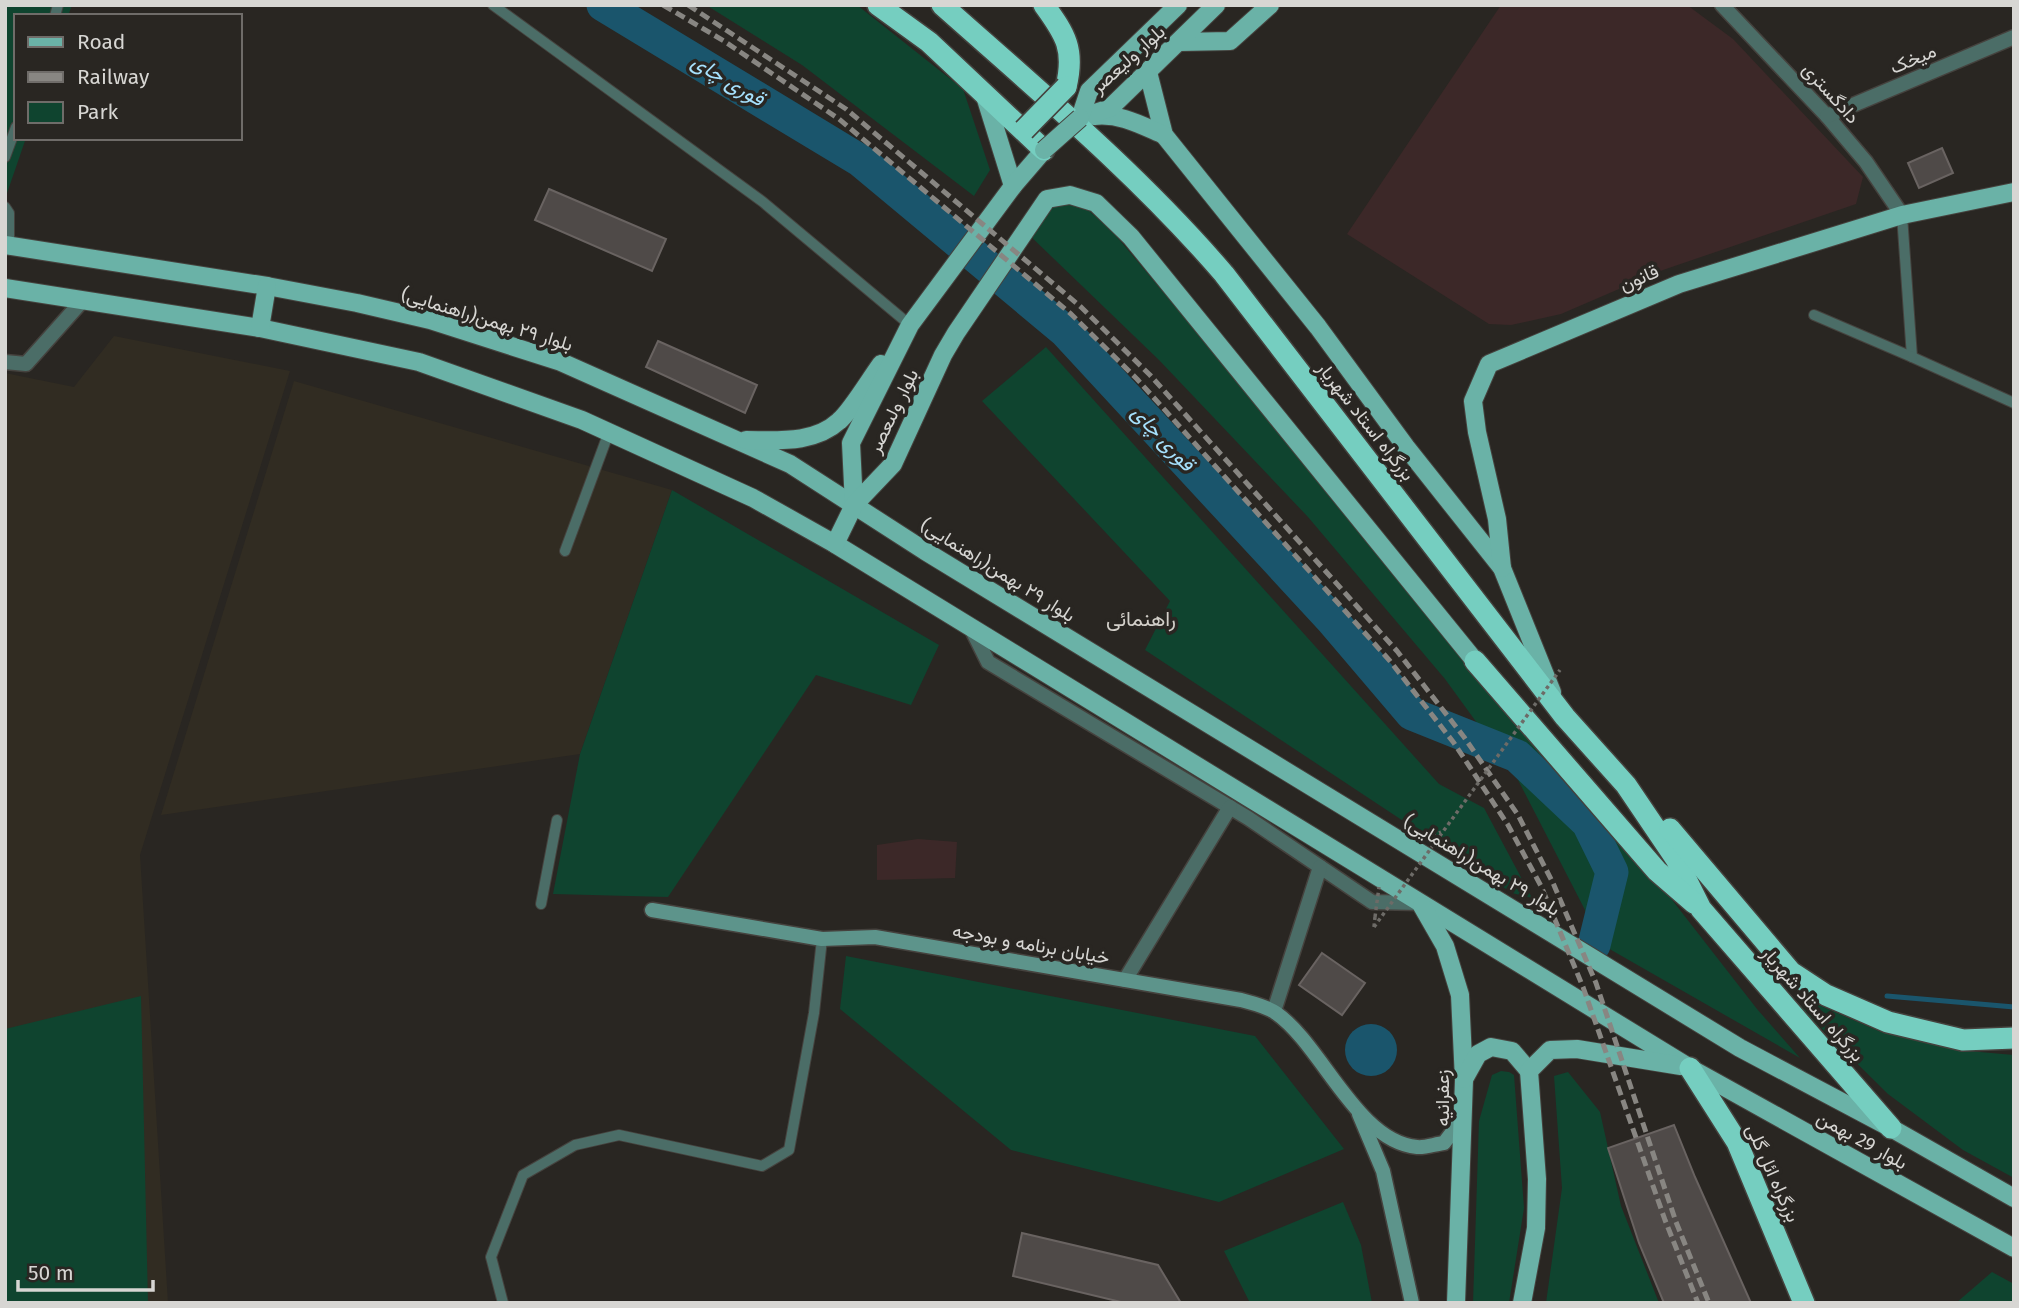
<svg xmlns="http://www.w3.org/2000/svg" width="2019" height="1308" viewBox="0 0 2019 1308" font-family="'Fira Sans',Vazirmatn,sans-serif">
<rect width="100%" height="100%" fill="#292622"/>
<g fill="#3c2828">
<polygon points="1501,5 1687,5 1733,39 1863,177 1856,204 1663,270 1561,314 1511,325 1489,324 1347,234"/>
<polygon points="918,839 957,842 955,878 877,880 877,845"/>
</g>
<g fill="#312c22">
<polygon points="114,336 290,371 140,855 168,1303 5,1303 5,373 74,387"/>
<polygon points="294,381 672,490 580,754 161,815"/>
</g>
<g fill="#0f442f">
<polygon points="5,5 72,5 68,16 16,16 16,138 26,138 5,199"/>
<polygon points="706,5 857,5 963,89 990,170 974,196 802,65"/>
<polygon points="1066,204 1088,210 1112,231 1641,860 1757,1009 1800,1058 1592,939 1585,910 1517,778 1445,679 1308,517 1159,360 1025,231 1047,208"/>
<polygon points="1046,347 1439,784 1484,808 1532,898 1512,893 1145,650 1170,601 982,401"/>
<polygon points="672,490 939,645 911,705 816,675 668,897 553,894 580,754"/>
<polygon points="846,956 1255,1036 1344,1149 1219,1202 1011,1150 840,1009"/>
<polygon points="141,996 148,1303 5,1303 5,1029"/>
<polygon points="1807,1000 1881,1032 1957,1050 2014,1055 2014,1178 1963,1150 1888,1094 1800,1007"/>
<polygon points="1501,1071 1509,1072 1514,1075 1524,1208 1509,1303 1473,1303 1479,1121 1492,1075"/>
<polygon points="1568,1072 1600,1112 1621,1206 1659,1303 1546,1303 1562,1188 1554,1076"/>
<polygon points="1343,1202 1361,1245 1372,1303 1250,1303 1224,1251"/>
<polygon points="1992,1272 2014,1284 2014,1303 1956,1303"/>
</g>
<circle fill="#1a556c" cx="1371" cy="1050" r="26"/>
<g fill="none" stroke-linecap="round" stroke-linejoin="round">
<polyline stroke="#1a556c" stroke-width="5" points="1887,996 2014,1007"/>
<polyline stroke="#1a556c" stroke-width="33" points="603,5 861,161 1065,331 1332,620 1412,714 1517,756 1588,823 1612,872 1594,945"/>
</g>
<g fill="#4f4a48" stroke="#696361" stroke-width="2">
<polygon points="1942,148 1953,173 1919,188 1908,163"/>
<polygon points="549,189 666,239 652,271 535,220"/>
<polygon points="658,341 757,385 745,413 646,367"/>
<polygon points="1322,953 1365,983 1342,1015 1299,985"/>
<polygon points="1674,1125 1695,1177 1751,1303 1664,1303 1639,1243 1608,1148"/>
<polygon points="1022,1233 1158,1265 1181,1303 1125,1303 1013,1276"/>
</g>
<g fill="none" stroke-linecap="round" stroke-linejoin="round">
<g stroke="#45423e" stroke-width="12">
<g id="lane">
<polyline points="493,5 763,202 910,325"/>
<polyline points="55,16 58,5"/>
<polyline points="5,157 16,127"/>
<polyline points="5,207 9,213 9,246"/>
<polyline points="1902,215 1912,357 2014,403"/>
<polyline points="1814,315 1912,357"/>
<polyline points="565,551 609,432"/>
<polyline points="541,904 557,820"/>
<polyline points="503,1303 491,1257 523,1175 575,1145 619,1135 762,1166 789,1150 814,1013 822,939"/>
</g>
</g>
<g stroke="#45423e" stroke-width="17">
<g id="street">
<polyline points="1722,5 1827,116 1866,162 1902,215"/>
<polyline points="1827,116 2014,37"/>
<polyline points="5,362 26,364 83,300"/>
<polyline points="971,628 988,662 1248,818 1372,902 1420,903"/>
<polyline points="1125,980 1230,807"/>
<polyline points="1274,1011 1320,867"/>
</g>
</g>
<g stroke="#45423e" stroke-width="17">
<g id="secondary">
<path d="M652,910L822,939L875,937L1241,1000C1252,1003 1266,1006 1276,1013C1322,1045 1357,1142 1417,1147C1425,1148 1435,1144 1444,1143L1463,1118"/>
<polyline points="1359,1114 1383,1171 1412,1303"/>
</g>
</g>
<g stroke="#45423e" stroke-width="20">
<g id="primary">
<polyline points="1179,42 1230,41 1270,5"/>
<polyline points="1148,72 1164,135 1318,327 1406,447 1502,568 1552,692"/>
<polyline points="984,93 1013,186"/>
<path d="M1094,116C1120,113 1141,125 1164,135"/>
<polyline points="1080,118 1110,108 1216,5"/>
<polyline points="1080,118 1089,91 1178,5"/>
<polyline points="5,245 267,286 357,303 430,320 561,362 790,464 925,551 1740,1048 1891,1128 2014,1198"/>
<polyline points="5,288 260,328 419,362 582,420 753,498 835,544 1690,1068 2014,1248"/>
<polyline points="260,328 267,286"/>
<path d="M746,440C777,440 814,444 839,421C851,411 870,379 881,364"/>
<polyline points="854,505 851,443 910,325 1013,186 1044,150"/>
<polyline points="835,544 854,505 893,464 943,355 956,333 1047,199 1070,195 1096,203 1131,237 1475,661"/>
<polyline points="1502,568 1497,519 1477,432 1473,401 1489,364 1679,284 1902,215 2014,192"/>
<polyline points="1422,906 1445,946 1460,995 1464,1080 1456,1303"/>
<polyline points="1464,1079 1478,1054 1491,1047 1512,1051 1529,1071"/>
<polyline points="1522,1303 1536,1228 1537,1179 1529,1071 1550,1050 1577,1049 1681,1066"/>
</g>
</g>
<g stroke="#45423e" stroke-width="24">
<g id="highway">
<polyline points="878,5 929,42 1044,150"/>
<path d="M942,5C1040,92 1139,175 1224,274L1565,717L1626,785L1676,859L1701,909L1891,1128"/>
<path d="M1044,5C1066,35 1075,50 1066,87"/>
<polyline points="1475,661 1657,871 1694,903"/>
<polyline points="1670,829 1791,972 1826,995 1888,1022 1963,1040 2014,1038"/>
<polyline points="1690,1068 1737,1142 1804,1303"/>
</g>
</g>
<g stroke="#6d6b67" stroke-width="3.5" stroke-dasharray="3.5 3.5" stroke-linecap="butt">
<polyline points="1426,838 1441,832"/>
<polyline points="1374,927 1375,917"/>
</g>
<use href="#lane" stroke="#4b6d67" stroke-width="10"/>
<use href="#street" stroke="#4b6d67" stroke-width="14"/>
<use href="#secondary" stroke="#5d948b" stroke-width="14"/>
<use href="#primary" stroke="#6ab2a7" stroke-width="18"/>
<use href="#highway" stroke="#75cec0" stroke-width="21"/>
<g stroke="#888682" stroke-width="5" stroke-dasharray="10 5" stroke-linecap="butt">
<polyline points="663,5 724,41 839,119 1071,314 1137,379 1390,661 1454,743 1508,825 1541,886 1583,987 1665,1220 1698,1303"/>
<polyline points="688,5 846,109 1081,307 1150,375 1397,651 1464,737 1518,815 1553,883 1596,983 1676,1222 1709,1303"/>
</g>
<g stroke="#45423e" stroke-width="20" stroke-linecap="butt">
<polyline id="primary-bridge" points="1044,150 1080,118"/>
</g>
<g stroke="#45423e" stroke-width="24" stroke-linecap="butt">
<polyline id="highway-bridge" points="1024,130 1066,87"/>
</g>
<g stroke="#6d6b67" stroke-width="3.5" stroke-dasharray="3.5 3.5" stroke-linecap="butt">
<polyline points="1375,917 1379,887"/>
<polyline points="1374,927 1560,670"/>
</g>
<use href="#primary-bridge" stroke="#6ab2a7" stroke-width="18"/>
<use href="#highway-bridge" stroke="#75cec0" stroke-width="21"/>
</g>
<g text-anchor="middle" dominant-baseline="central" stroke-width="7" stroke-linejoin="round" paint-order="stroke">
<g font-size="19" fill="#d7d6d3" stroke="#292622">
<text transform="translate(1128 59) rotate(-42)">بلوار ولیعصر</text>
<text transform="translate(1913 59) rotate(-23)">میخک</text>
<text transform="translate(1831 93) rotate(48)">دادگستری</text>
<text transform="translate(1639 278) rotate(-23)">قانون</text>
<text transform="translate(487 319) rotate(17)">بلوار ٢٩ بهمن(راهنمایی)</text>
<text transform="translate(893 411) rotate(-64)">بلوار ولىعصر</text>
<text transform="translate(1366 421) rotate(52)">بزرگراه استاد شهریار</text>
<text transform="translate(998 570) rotate(32)">بلوار ٢٩ بهمن(راهنمایی)</text>
<text transform="translate(1482 865) rotate(31)">بلوار ٢٩ بهمن(راهنمایی)</text>
<text transform="translate(1031 944) rotate(10)">خیابان برنامه و بودجه</text>
<text transform="translate(1813 1004) rotate(49)">بزرگراه استاد شهریار</text>
<text transform="translate(1442 1098) rotate(-90)">زعفرانیه</text>
<text transform="translate(1862 1140) rotate(29)">بلوار 29 بهمن</text>
<text transform="translate(1773 1173) rotate(66)">بزرگراه ائل گلی</text>
</g>
<g font-size="21" font-style="italic" fill="#a6e1fd" stroke="#292622">
<text transform="translate(728 80) rotate(31)">قوری چای</text>
<text transform="translate(1163 438) rotate(47)">قوری چای</text>
</g>
<g font-size="21" fill="#d2cfc9" stroke="#292622">
<text x="1141" y="619">راهنمائی</text>
</g>
</g>
<rect width="2019" height="1308" fill="none" stroke="#d7d6d3" stroke-width="14"/>
<rect x="14" y="14" width="228" height="126" fill="#292622" stroke="#6f6c69" stroke-width="2"/>
<rect x="28" y="37" width="35" height="10" fill="#6ab2a7" stroke="#6f6c69" stroke-width="2"/>
<text x="77" y="49" font-size="21" fill="#d7d6d3">Road</text>
<rect x="28" y="72" width="35" height="10" fill="#888682" stroke="#6f6c69" stroke-width="2"/>
<text x="77" y="84" font-size="21" fill="#d7d6d3">Railway</text>
<rect x="28" y="102" width="35" height="21" fill="#0f442f" stroke="#6f6c69" stroke-width="2"/>
<text x="77" y="119" font-size="21" fill="#d7d6d3">Park</text>
<path d="M18 1280v10h135v-10" fill="none" stroke="#d7d6d3" stroke-width="3.5"/>
<text x="28" y="1280" font-size="21" fill="#d7d6d3" stroke="#292622" stroke-width="5" paint-order="stroke">50 m</text>
</svg>
